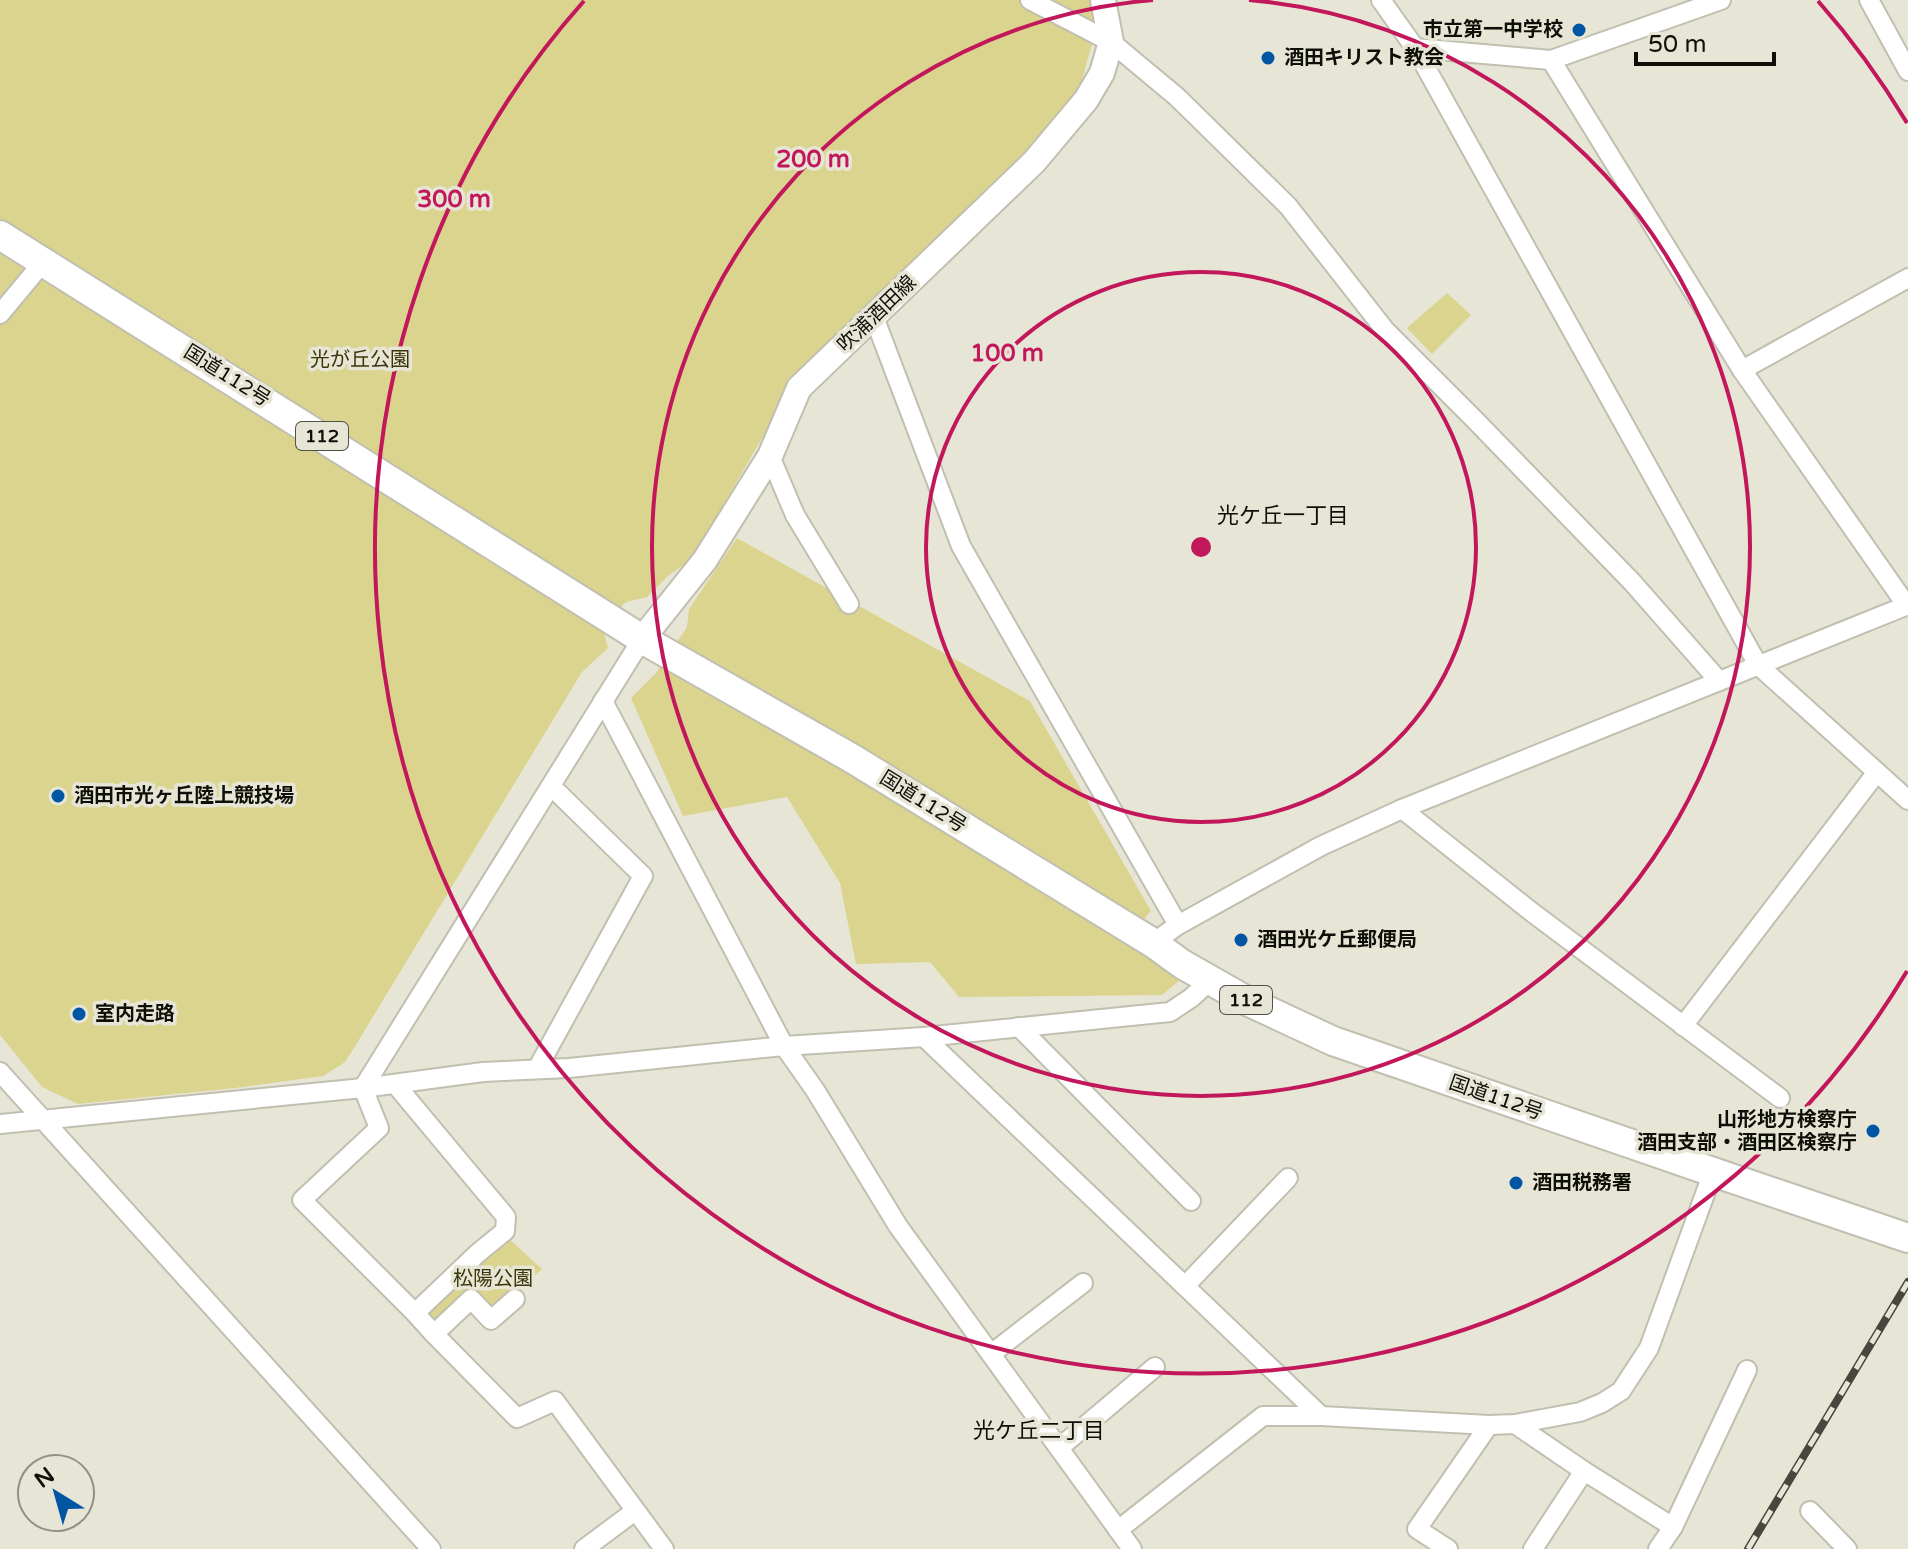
<svg xmlns="http://www.w3.org/2000/svg" width="1908" height="1549" viewBox="0 0 1908 1549" font-family="'Varela Round','Noto Sans JP',sans-serif">
<rect width="100%" height="100%" fill="#e7e6d6"/>
<g fill="#dad48e">
<polygon points="0,0 1104,0 1082,80 1064,120 791,388 692,559 669,575 647,597 626,602 602,626 608,648 582,672 354,1048 345,1062 323,1076 235,1088 78,1104 42,1087 0,1035"/>
<polygon points="1447,293 1471,315 1432,354 1407,328"/>
<polygon points="737,538 1030,701 1151,911 1124,943 1180,980 1162,995 959,997 930,962 856,964 840,883 787,797 683,816 631,698 656,673 687,627 689,609"/>
<polygon points="504,1234 542,1269 492,1316 469,1297 435,1330 418,1313"/>
</g>
<g fill="none" stroke-linecap="round" stroke-linejoin="round">
<g stroke="#c0bfb0" stroke-width="22">
<g id="minor">
<polyline points="1030,0 1111,42 1177,97 1288,206 1385,330 1474,419 1632,582 1719,681"/>
<polyline points="1381,0 1415,48 1758,665 1908,800"/>
<polyline points="1869,0 1908,71"/>
<polyline points="1415,48 1551,60 1721,0"/>
<polyline points="1551,60 1742,370 1907,606"/>
<polyline points="0,314 44,261"/>
<polyline points="874,317 961,546 1178,925 1153,943"/>
<polyline points="1742,370 1908,278"/>
<polyline points="770,456 795,515 849,604"/>
<polyline points="603,701 784,1046 815,1090 898,1226 1132,1549"/>
<polyline points="1402,809 1533,913 1780,1098"/>
<polyline points="1178,925 1321,846 1402,809 1908,605"/>
<polyline points="1683,1026 1877,772"/>
<polyline points="1019,1027 1191,1201"/>
<polyline points="924,1037 1321,1416 1489,1425 1515,1424 1580,1412 1602,1403 1621,1391 1649,1348 1713,1172"/>
<polyline points="537,1069 643,876 551,786"/>
<polyline points="0,1072 431,1549"/>
<polyline points="395,1084 506,1217 505,1231 478,1253 415,1313 434,1334"/>
<polyline points="363,1088 642,639"/>
<polyline points="363,1088 379,1128 302,1200 415,1313"/>
<polyline points="0,1124 363,1088 483,1072 569,1068 784,1046 924,1037 1170,1012 1191,998 1211,980"/>
<polyline points="1185,1286 1288,1178"/>
<polyline points="515,1299 491,1320 471,1299 434,1334 517,1418 555,1401 664,1549"/>
<polyline points="991,1354 1083,1283"/>
<polyline points="1515,1424 1584,1471 1673,1527"/>
<polyline points="1059,1448 1155,1367"/>
<polyline points="1810,1511 1847,1549"/>
<polyline points="1118,1530 1263,1416 1321,1416"/>
<polyline points="584,1549 635,1511"/>
<polyline points="1448,1549 1417,1529 1489,1425"/>
<polyline points="1533,1549 1584,1471"/>
<polyline points="1658,1549 1673,1527 1747,1370"/>
</g>
</g>
<g stroke="#c0bfb0" stroke-width="28">
<polyline id="major" points="642,639 705,560 770,456 799,388 1034,162 1086,100 1102,73 1111,42 1103,0"/>
</g>
<g stroke="#c0bfb0" stroke-width="32">
<polyline id="highway" points="0,235 642,639 853,759 1153,943 1182,964 1247,1001 1333,1041 1713,1172 1908,1238"/>
</g>
<use href="#minor" stroke="#fff" stroke-width="18"/>
<use href="#major" stroke="#fff" stroke-width="24"/>
<use href="#highway" stroke="#fff" stroke-width="28"/>
<g stroke="#47473e" stroke-width="8">
<polyline id="rail" points="1748,1549 1908,1282"/>
</g>
<use href="#rail" stroke="#e7e6d6" stroke-width="5" stroke-dasharray="15" stroke-linecap="butt"/>
</g>
<g fill="none" stroke="#c2185b" stroke-width="4">
<circle cx="1201" cy="547" r="275"/>
<path d="M1249 0A549 549 0 1 1 1153 0"/>
<path d="M1907 971A824 824 0 1 1 584 1M1818 1A824 824 0 0 1 1907 123"/>
</g>
<g fill="#0156a4" stroke="#e7e6d6" stroke-width="3">
<circle cx="1579" cy="30" r="8"/>
<circle cx="1268" cy="58" r="8"/>
<circle cx="58" cy="796" r="8"/>
<circle cx="1241" cy="940" r="8"/>
<circle cx="79" cy="1014" r="8"/>
<circle cx="1873" cy="1131" r="8"/>
<circle cx="1516" cy="1183" r="8"/>
</g>
<g text-anchor="middle" dominant-baseline="central" stroke-width="7" stroke-linejoin="round" paint-order="stroke">
<g fill="#e7e6d6" stroke="#505046" stroke-width="2">
<rect x="296" y="422" width="52" height="28" rx="6"/>
<rect x="1220" y="986" width="52" height="28" rx="6"/>
</g>
<g font-size="18" font-weight="bold" fill="#0f0f09">
<text x="322" y="436">112</text>
<text x="1246" y="1000">112</text>
</g>
<g font-size="20" font-weight="bold" fill="#0f0f09" stroke="#e7e6d6" text-anchor="start">
<text x="1563" y="30" text-anchor="end">市立第一中学校</text>
<text x="1284" y="58">酒田キリスト教会</text>
<text x="74" y="796">酒田市光ヶ丘陸上競技場</text>
<text x="1257" y="940">酒田光ケ丘郵便局</text>
<text x="95" y="1014">室内走路</text>
<text x="1857" y="1120" text-anchor="end">山形地方検察庁<tspan x="1857" dy="23">酒田支部・酒田区検察庁</tspan></text>
<text x="1532" y="1183">酒田税務署</text>
</g>
<g font-size="20" fill="#0f0f09" stroke="#e7e6d6">
<text transform="translate(877 314) rotate(-44)">吹浦酒田線</text>
<text transform="translate(227 376) rotate(32)">国道112号</text>
<text transform="translate(923 802) rotate(32)">国道112号</text>
<text transform="translate(1496 1098) rotate(19)">国道112号</text>
</g>
<g font-size="20" fill="#3a360a" stroke="#e7e6d6">
<text x="360" y="360">光が丘公園</text>
<text x="493" y="1279">松陽公園</text>
</g>
<g font-size="22" fill="#0f0f09" stroke="#e7e6d6">
<text x="1283" y="516">光ケ丘一丁目</text>
<text x="1039" y="1431">光ケ丘二丁目</text>
</g>
</g>
<circle cx="1201" cy="547" r="12" fill="#c2185b" stroke="#e7e6d6" stroke-width="4"/>
<g font-size="24" text-anchor="middle" font-weight="bold" fill="#c2185b" stroke="#e7e6d6" stroke-width="7" stroke-linejoin="round" paint-order="stroke">
<text x="813" y="167">200 m</text>
<text x="454" y="207">300 m</text>
<text x="1007" y="361">100 m</text>
</g>
<g transform="translate(56 1493) rotate(323)"><circle r="38" fill="#e7e6d6" stroke="#919084" stroke-width="2"/>
<path d="M0-6L14 30L0 20L-14 30Z" fill="#0156a4"/>
<text y="-12" font-size="22" font-weight="bold" text-anchor="middle" fill="#0f0f09">N</text>
</g>
<path d="M1636 52v12h138v-12" fill="none" stroke="#0f0f09" stroke-width="4"/>
<text x="1648" y="52" font-size="24" fill="#0f0f09" stroke="#e7e6d6" stroke-width="6" paint-order="stroke">50 m</text>
</svg>
